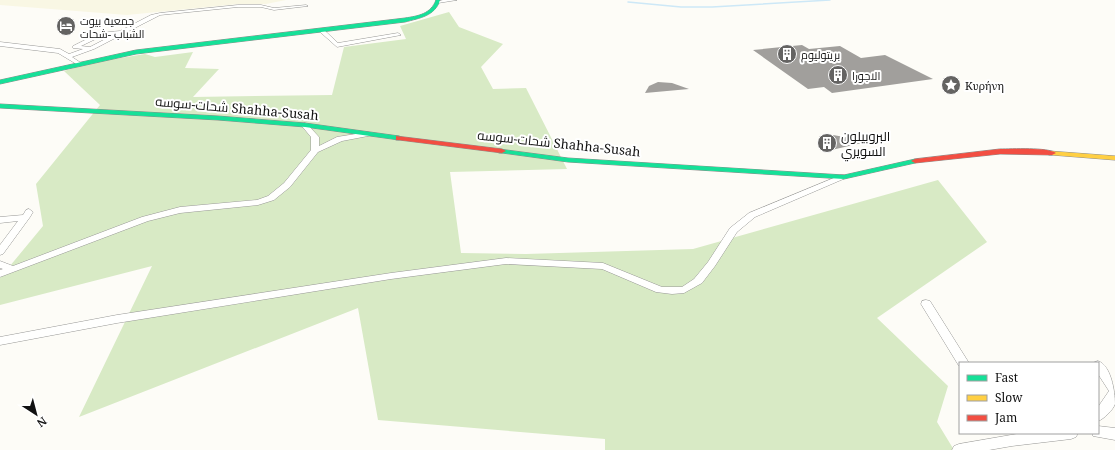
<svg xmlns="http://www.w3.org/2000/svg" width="1115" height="450" viewBox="0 0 1115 450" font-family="'Noto Serif',Cairo,serif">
<rect width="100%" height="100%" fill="#fdfcf7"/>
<polygon fill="#f9f7e4" points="0,0 286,0 266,4 238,4 127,15 0,5"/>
<polygon fill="#d8eac5" points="449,12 459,27 503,44 481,67 493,89 526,88 567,169 450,172 461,253 526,254 693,249 938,180 987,242 877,318 948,386 937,422 954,450 605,450 605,439 378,420 358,308 79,417 152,266 0,305 0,278 43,226 36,184 100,105 64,71 90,63 145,54 155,57 193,52 185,68 219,69 193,97 332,95 344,47 406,39 400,26"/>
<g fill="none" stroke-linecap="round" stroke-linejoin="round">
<polyline stroke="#cde8f7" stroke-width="1.5" points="628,2 681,7 712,7 830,0"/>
</g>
<g fill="#a19f9c">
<polygon points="802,45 809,49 840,46 861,58 885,55 933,79 832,93 824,87 808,89 753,50"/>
<polygon points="658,82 672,83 689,89 645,93 649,86"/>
<polygon points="833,135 850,138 862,143 827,151 820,142 826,136"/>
</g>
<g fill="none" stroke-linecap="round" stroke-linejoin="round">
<g stroke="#979795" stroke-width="1">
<g id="street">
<polygon points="443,0 457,0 438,3 436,2"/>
<path d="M238,5H261L274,8L306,5L308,6L274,10L261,7H238L160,15L94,49L72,57L81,63L78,65L58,53L0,46V42L60,49L69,54L83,49L73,48V46L99,33L120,31L151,15L160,13ZM113,35L90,47L81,46L102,36Z"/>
<polygon points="319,29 323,29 338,43 398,33 401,35 337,47 319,31"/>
<polygon points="305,123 307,124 319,137 319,146 337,137 368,132 372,134 368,136 342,141 318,152 290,187 274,200 258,205 180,213 148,221 0,277 0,270 3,269 0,268 0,261 13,266 142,217 180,207 257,200 268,196 284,183 311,150 311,137 301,125"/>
<polygon points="841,175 844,175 848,177 755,217 737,232 715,266 702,283 684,293 672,294 656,292 602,269 506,264 391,279 117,323 0,345 0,337 117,315 391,273 506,258 603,263 662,287 682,287 694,279 708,262 730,228 749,213"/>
<polygon points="29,209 33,212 30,217 3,254 0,255 0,245 18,221 0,223 0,217 23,215 26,210"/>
<polygon points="926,300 930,301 969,363 960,363 960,367 959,366 921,304 922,301"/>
<path d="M1098,361C1111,365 1115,391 1115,404C1113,410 1104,419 1098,421V407L1109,391L1098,374V363H1093Z"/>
<polygon points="1098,426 1115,428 1115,440 1093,436 1092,433 1098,433"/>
<polygon points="1023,433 1078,433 1076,437 1071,439 1012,446 989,450 952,450 954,446 959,444"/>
</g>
</g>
<g stroke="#8e8d8b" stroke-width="1">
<g id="fast">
<path d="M436,0H440C435,16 420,18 405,22L136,54L0,84V80L136,50L405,18C418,16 431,14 436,0Z"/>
<polygon points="0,104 218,116 305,123 399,136 403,138 399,140 305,127 218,120 0,108"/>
<polygon points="499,149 568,158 844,175 915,159 919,161 915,163 844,179 568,162 502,153 499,153"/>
</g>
</g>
<g stroke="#8e8d8b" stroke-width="1">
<polygon id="slow" points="1049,151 1115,156 1115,160 1052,155 1049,155"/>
</g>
<g stroke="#8e8d8b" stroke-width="1">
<g id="jam">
<polygon points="396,136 502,149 506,151 502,153 399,140 396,140"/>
<path d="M1000,149C1012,149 1048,147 1056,153L1052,155L1000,154L915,163L911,161L915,159Z"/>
</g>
</g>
<use href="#street" fill="#fffffe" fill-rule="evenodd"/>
<use href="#fast" fill="#16e098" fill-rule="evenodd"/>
<use href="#slow" fill="#ffcf43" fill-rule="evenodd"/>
<use href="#jam" fill="#f24e42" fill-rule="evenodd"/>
</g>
<defs>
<g id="hotel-disc" transform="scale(1)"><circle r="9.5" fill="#646362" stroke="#fff"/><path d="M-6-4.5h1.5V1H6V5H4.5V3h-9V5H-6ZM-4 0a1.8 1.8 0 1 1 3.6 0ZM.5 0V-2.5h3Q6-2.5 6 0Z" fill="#fff"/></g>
<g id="building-disc" transform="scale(1)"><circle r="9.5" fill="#646362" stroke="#fff"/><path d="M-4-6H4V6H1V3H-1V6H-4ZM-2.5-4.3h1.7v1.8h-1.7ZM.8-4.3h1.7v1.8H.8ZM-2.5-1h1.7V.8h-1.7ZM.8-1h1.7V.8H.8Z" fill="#fff"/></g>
<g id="sight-disc" transform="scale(1)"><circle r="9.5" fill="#646362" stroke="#fff"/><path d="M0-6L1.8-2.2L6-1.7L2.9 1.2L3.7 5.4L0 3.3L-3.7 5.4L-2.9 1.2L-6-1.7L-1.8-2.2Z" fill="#fff"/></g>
</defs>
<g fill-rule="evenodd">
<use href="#hotel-disc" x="66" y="26"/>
<use href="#building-disc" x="787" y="54"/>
<use href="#building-disc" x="838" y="75"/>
<use href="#sight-disc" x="951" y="85"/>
<use href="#building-disc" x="827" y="143"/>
</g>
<g text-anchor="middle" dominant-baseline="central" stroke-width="4" stroke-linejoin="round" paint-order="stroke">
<g font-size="11" fill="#111" stroke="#fff" text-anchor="start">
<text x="80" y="20">جمعية بيوت<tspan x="80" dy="13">الشباب -شحات</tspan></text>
<text x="801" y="54">بريتوليوم</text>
<text x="852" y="75">الاجورا</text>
<text x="965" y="85">Κυρήνη</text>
</g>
<g font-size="13" fill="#111" stroke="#fff">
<text transform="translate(237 108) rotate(5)">شحات-سوسه Shahha-Susah</text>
<text transform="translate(559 143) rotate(6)">شحات-سوسه Shahha-Susah</text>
</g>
<g font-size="13" fill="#111" stroke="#fff" text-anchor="start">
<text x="841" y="136">البروبيلون<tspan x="841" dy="15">السويري</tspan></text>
</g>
</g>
<rect x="959" y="362" width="140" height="72" fill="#ffffff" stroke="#a0a0a0"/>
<rect x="967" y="375" width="20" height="6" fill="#16e098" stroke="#a0a0a0"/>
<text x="995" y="382" font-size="12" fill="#111111">Fast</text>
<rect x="967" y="395" width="20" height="6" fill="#ffcf43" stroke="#a0a0a0"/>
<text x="995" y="402" font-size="12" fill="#111111">Slow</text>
<rect x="967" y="415" width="20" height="6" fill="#f24e42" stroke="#a0a0a0"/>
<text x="995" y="422" font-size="12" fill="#111111">Jam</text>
<g transform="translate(36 414) rotate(144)" stroke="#ffffff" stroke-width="3" paint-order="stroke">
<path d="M0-3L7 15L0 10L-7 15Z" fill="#111111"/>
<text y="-6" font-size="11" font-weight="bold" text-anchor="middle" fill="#111111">N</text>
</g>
</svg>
